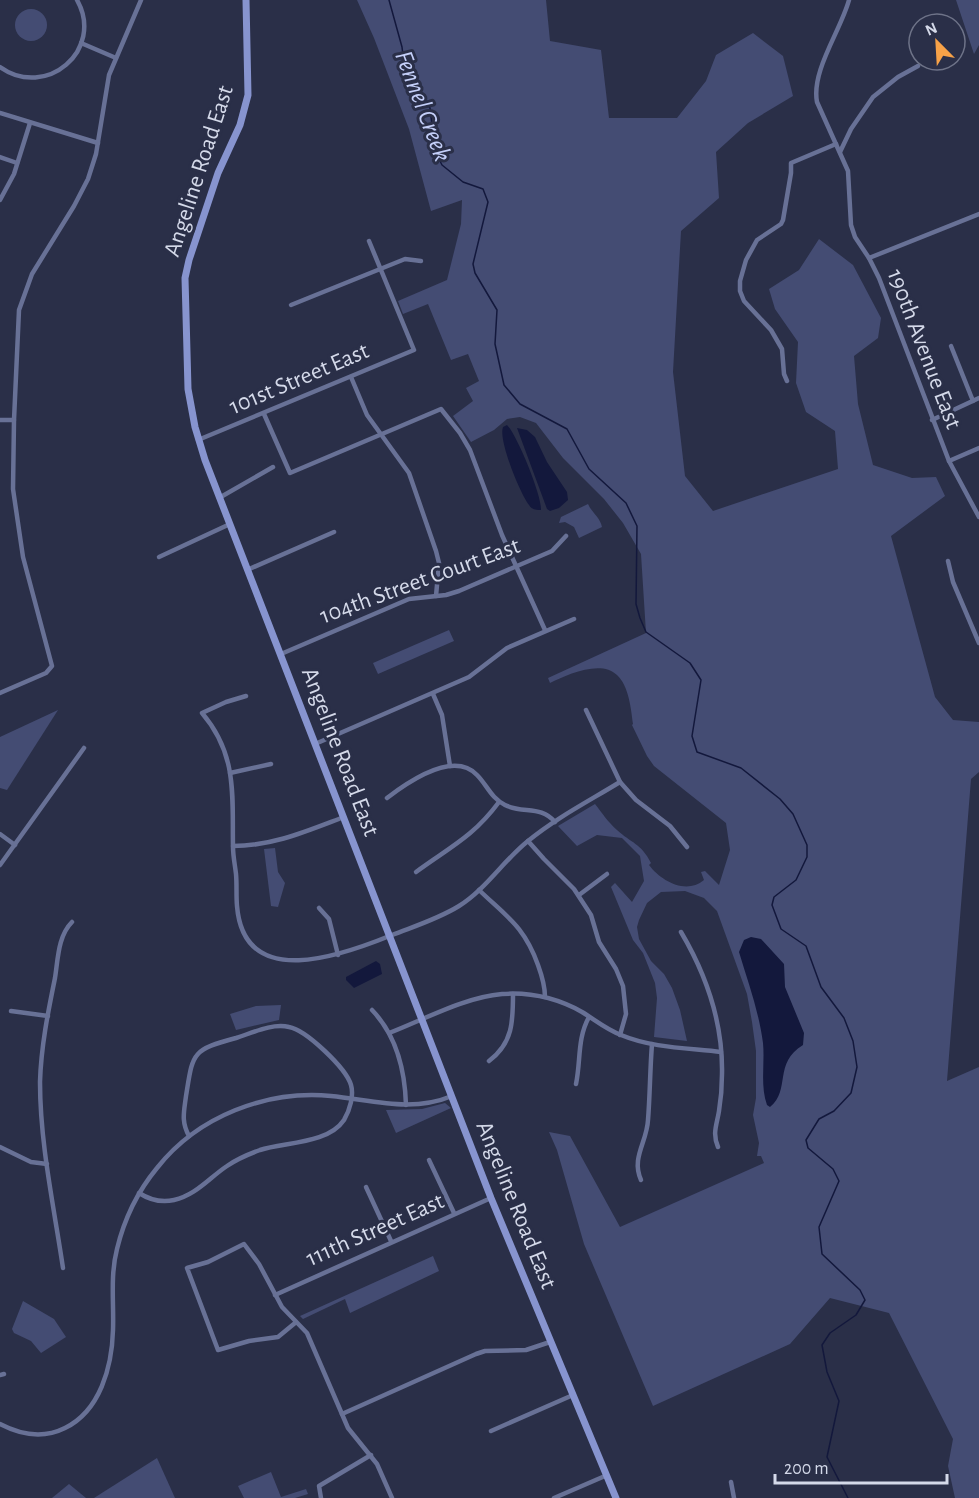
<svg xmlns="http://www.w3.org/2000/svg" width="979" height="1498" viewBox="0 0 979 1498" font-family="'Alegreya Sans',sans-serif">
<rect width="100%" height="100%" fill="#2a2f48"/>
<g fill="#444c73">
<path d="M357,0H546L550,41L601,50L609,118H677L706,81L716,55L753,33L783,56L793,96L748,123L716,152L719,198L681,231L673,372L685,476L713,511L838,469L835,431L806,412L796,383L798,342L775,309L769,289L799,270L819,239L853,265L881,318L878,338L854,356L858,404L873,465L912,478L936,477L945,496L891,536L935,697L953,720L979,722V772L971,779L947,1081L979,1067V1498H955L948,1466L953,1439L889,1313L830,1298L790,1344L653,1406L584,1244L557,1150L549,1132L570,1136L620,1227L764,1163L761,1156H757L759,1143L753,1115L756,1098V1051L752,1022L747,994L717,911L704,898L685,891L661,892L647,903L639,920L637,927L639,939L651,961L664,974L672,988L680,1010L687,1041L654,1037L657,998L655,983L643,953L633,940L611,887L615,883L632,902L644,881L640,856L622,838L597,835L577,846L558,826L595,804C602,813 608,822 617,830C631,843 641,843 651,863L649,865C661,881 686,895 704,880L701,872L705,871L719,885L730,850L726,823L654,766L647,756L632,725L633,724C631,709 629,686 617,675C601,659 566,675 550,683L548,678L646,633L641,554L623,523L604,499L563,458L536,423L520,417L507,419L494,430L471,442L453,416L473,401L466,388L479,381L468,354L451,360L428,304L403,314L398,301L447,280L461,224L462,200L431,211L409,129L374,38Z"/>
<polygon points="956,0 979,0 979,45 974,54"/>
<circle cx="31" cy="25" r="16"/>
<path d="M588,504C592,513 600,517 602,527L579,538L574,527L565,522L559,523L561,517Z"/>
<polygon points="449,630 454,641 378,674 373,663"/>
<polygon points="58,710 7,790 0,788 0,737"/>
<polygon points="275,848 278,872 285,883 278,907 271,906 264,849"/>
<polygon points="281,1005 279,1020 236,1030 230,1014 256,1006"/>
<polygon points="445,1103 451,1108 396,1133 386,1110 422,1109"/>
<polygon points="433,1256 439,1271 350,1313 345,1299 303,1319 300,1316"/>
<polygon points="23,1301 54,1319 66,1337 41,1353 31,1341 14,1333 12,1329"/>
<polygon points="157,1458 175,1498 94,1498"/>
<polygon points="271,1472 281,1497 306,1489 308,1494 295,1498 244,1498 238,1486"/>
<polygon points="69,1484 86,1498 52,1498"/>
</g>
<g fill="#13183c">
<path d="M507,425C517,435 542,496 541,510C537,510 532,510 529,505C520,493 498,440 503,427Z"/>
<polygon points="517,428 527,430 535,437 547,462 567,492 568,500 559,508 550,511 547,509"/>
<path d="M751,937L761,939L784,964L785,987L804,1033L803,1045C773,1063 791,1090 770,1107L767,1105C760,1086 765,1063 763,1043C759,1012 748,982 739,952L744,940Z"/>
<polygon points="376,961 380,964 382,974 354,988 346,980 346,977"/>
</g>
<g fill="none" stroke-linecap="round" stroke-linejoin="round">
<polyline stroke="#13183c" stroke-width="1.5" points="389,0 402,47 405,72 430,108 435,151 442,165 463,182 483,189 488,202 473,264 475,273 497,310 495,344 504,385 520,404 567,429 589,469 626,503 637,526 636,604 640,618 646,632 690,663 701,680 692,736 697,752 741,768 780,799 793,814 807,845 807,857 796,880 774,897 772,905 781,929 806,946 821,987 844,1018 853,1041 857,1067 851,1093 834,1111 819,1119 806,1140 808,1148 833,1169 839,1181 819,1227 822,1254 860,1290 865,1300 856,1315 830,1333 822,1345 827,1372 839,1401 827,1457 848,1498"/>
<g stroke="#687196" stroke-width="4.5">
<path d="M849,0C841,30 811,71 817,102L848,171L851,225L855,237L869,258L879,278L949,461L979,517"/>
<polyline points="81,43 116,58"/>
<path d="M0,67C46,100 105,50 77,0"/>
<polyline points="0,113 98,143"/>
<polyline points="840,152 851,129 873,97 898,77 918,66"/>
<polyline points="0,157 17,163"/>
<polyline points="0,200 14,174 30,123"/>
<polyline points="869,258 979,214"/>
<polyline points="291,305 405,259 421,261"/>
<polyline points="951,346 973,401"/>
<polyline points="351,377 367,415 409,473 436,551 439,563 436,596"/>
<polyline points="787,381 784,374 782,349 771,330 744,301 740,291 740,281 746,260 757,240 781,224 783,220 791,173 791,163 836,144"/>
<polyline points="264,414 290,473 441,409 460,433 470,450 502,535 545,630"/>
<polyline points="0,420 14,420"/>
<polyline points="932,420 979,398"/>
<polyline points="198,440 414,350 369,241"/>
<polyline points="949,461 979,448"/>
<polyline points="219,498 273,467"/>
<polyline points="159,557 230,524"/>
<polyline points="948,561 953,582 979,643"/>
<polyline points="247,570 334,532"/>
<polyline points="281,654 409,599 446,595 459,591 552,551 566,536"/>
<polyline points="0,693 46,673 52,666 23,557 13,489 14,420 19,310 32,274 74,206 88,179 96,154 109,75 141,0"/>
<polyline points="433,694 442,715 450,766"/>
<path d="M246,696L226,702L202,713C238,755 232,797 233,847C233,856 235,865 236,874C237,885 236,895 237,906C244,992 343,955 392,935C415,926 438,919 459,906C486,889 503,861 528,841C556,818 589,801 620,782"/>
<polyline points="586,710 620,782 636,800 670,826 687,847"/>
<polyline points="315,744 469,677 507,648 574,619"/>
<polyline points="230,773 271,764"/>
<path d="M387,798C408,782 453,750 477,775C487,785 491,798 505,805C523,814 541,805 555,822"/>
<polyline points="0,834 15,845"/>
<polyline points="528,841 544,859 574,889 591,915 599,942 616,969 623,986 626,1014 620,1035"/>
<path d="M233,846C273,846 307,831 344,817"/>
<polyline points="0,865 84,748"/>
<path d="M416,872C450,847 473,837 499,802"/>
<path d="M479,890C507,917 524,926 538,965C542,976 545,985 545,997"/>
<polyline points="579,895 607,874"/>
<polyline points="319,908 329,919 338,955"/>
<path d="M681,932C707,976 723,1023 722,1074C722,1086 721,1099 719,1111C717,1124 712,1133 718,1147"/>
<path d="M372,1010C396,1035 405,1071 406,1105"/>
<polyline points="11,1011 48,1016"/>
<path d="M389,1033C423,1020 465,997 502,994C530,992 557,998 582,1012C595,1020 607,1030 621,1035C652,1048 688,1048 721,1052"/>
<path d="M489,1061C513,1043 513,1021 513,994"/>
<path d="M576,1084C581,1060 577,1039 589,1017"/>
<polyline points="0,1147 31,1162 47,1164"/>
<polyline points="429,1160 454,1213"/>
<path d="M641,1180C631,1158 647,1142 648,1120C650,1095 650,1069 652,1044"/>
<polyline points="366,1187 391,1241"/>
<path d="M139,1193C150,1200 161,1203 174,1200C196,1195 209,1178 227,1166C237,1159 249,1154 260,1150C285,1142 328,1144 344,1120C350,1110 354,1095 351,1085C346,1068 306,1030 289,1027C272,1023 252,1033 236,1038C191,1050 193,1053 186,1096C184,1112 181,1121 189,1136"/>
<path d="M63,1268C54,1207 40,1144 40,1082C41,1047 48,1012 55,978C58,959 58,936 72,922"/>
<polyline points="275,1295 491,1198"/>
<polyline points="295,1323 278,1337 249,1341 218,1350 187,1268 208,1262 244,1244 259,1264 282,1307 307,1333 348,1428 377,1464 392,1498"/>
<polyline points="0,1375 4,1374"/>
<polyline points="342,1414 476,1354 485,1351 526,1350 550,1342"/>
<path d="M0,1424C21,1435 43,1439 65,1428C100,1411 112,1367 113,1330C114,1303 110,1276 117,1249C124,1220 138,1191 157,1168C198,1116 266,1090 331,1096C372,1100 411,1113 452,1096"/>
<polyline points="491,1431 573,1395"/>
<polyline points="731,1482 734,1498"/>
<polyline points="321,1498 319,1486 371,1455"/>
<polyline points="554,1498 605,1476"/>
</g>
<polyline stroke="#8794cf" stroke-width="7" points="246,0 248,95 240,125 218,173 189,260 185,278 188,389 195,427 205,460 491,1198 616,1498"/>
</g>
<g text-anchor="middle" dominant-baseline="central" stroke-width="6" stroke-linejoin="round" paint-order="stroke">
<g font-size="24" fill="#d4d9e9" stroke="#2a2f48">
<text transform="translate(199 171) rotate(-72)">Angeline Road East</text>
<text transform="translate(924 349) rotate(69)">190th Avenue East</text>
<text transform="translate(299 379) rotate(-23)">101st Street East</text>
<text transform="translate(420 581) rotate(-20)">104th Street Court East</text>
<text transform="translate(340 752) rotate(69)">Angeline Road East</text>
<text transform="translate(516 1205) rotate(68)">Angeline Road East</text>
<text transform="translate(375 1230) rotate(-24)">111th Street East</text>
</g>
<g font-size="26" font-style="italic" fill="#c4cff9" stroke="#2a2f48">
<text transform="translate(423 106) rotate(69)">Fennel Creek</text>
</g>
</g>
<g transform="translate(937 42) rotate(336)"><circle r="28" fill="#2a2f48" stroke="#6e7388" stroke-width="1.5"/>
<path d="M0-4.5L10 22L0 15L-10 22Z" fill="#f7a248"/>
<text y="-9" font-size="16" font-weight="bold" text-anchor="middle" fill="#d4d9e9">N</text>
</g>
<path d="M775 1474v9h172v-9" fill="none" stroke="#d4d9e9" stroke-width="3"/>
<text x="784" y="1474" font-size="18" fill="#d4d9e9" stroke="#2a2f48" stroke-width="4.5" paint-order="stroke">200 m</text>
</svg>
